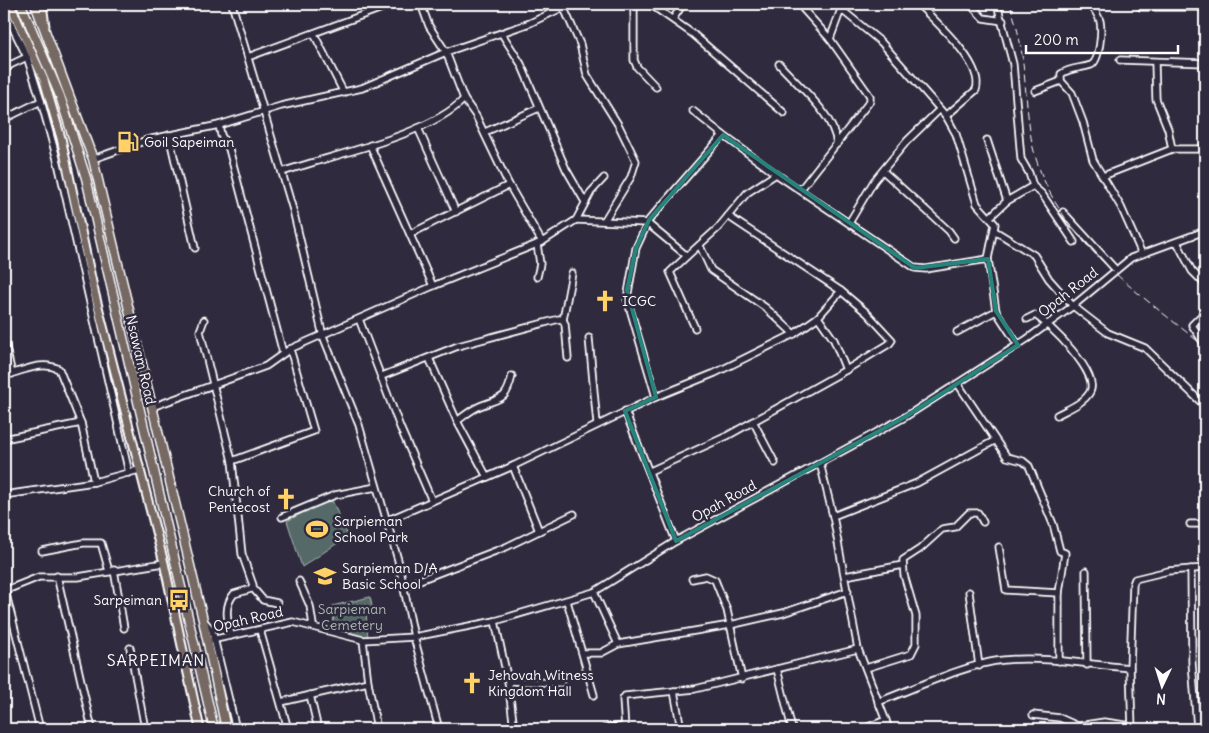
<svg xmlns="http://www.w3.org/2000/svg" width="1209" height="733" viewBox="0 0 1209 733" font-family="Delius,sans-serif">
<rect width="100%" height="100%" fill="#2f2a3d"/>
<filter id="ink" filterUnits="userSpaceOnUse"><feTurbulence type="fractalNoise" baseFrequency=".02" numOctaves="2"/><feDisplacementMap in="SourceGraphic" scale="10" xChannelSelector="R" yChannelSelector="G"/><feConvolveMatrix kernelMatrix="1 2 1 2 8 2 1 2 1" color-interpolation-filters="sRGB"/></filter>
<g filter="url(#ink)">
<g fill="#556b67" stroke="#aab5b3">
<polygon points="331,498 348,536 302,567 287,521"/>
<polygon points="370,597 373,610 366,612 368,638 332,627 335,611 332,606"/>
</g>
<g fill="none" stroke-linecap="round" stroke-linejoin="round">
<g stroke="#fff" stroke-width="9">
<g id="minor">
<polyline points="232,4 293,210 323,336 359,425 398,560 414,637 439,729"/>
<polyline points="421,4 429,26 446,52 464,99 476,116 509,185 542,242"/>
<polyline points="634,4 634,60 637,67 656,87"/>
<polyline points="650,4 693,34 784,113"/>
<path d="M918,4C935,21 985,65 976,90L946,116"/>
<polyline points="970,4 983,18 1003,21"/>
<path d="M1090,4C1094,9 1098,15 1100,21C1102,30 1100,61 1091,65C1080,69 1071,67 1061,74V81L1072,93L1083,122L1093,160L1121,207L1142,254"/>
<polyline points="563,6 580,44 587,75 619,126 636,161 631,177 604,221"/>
<polyline points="1141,7 1205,7"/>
<polyline points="4,10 27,57 41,101 58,163 129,473"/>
<polyline points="842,10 881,42 946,116 956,134 977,204 995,224 988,259"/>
<polyline points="673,19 683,4"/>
<polyline points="314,34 344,93"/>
<polyline points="502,34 521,64 566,169 585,202"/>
<polyline points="830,39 843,4"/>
<polyline points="248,57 393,4"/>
<polyline points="1120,60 1205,63"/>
<polyline points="1155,62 1156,99 1168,129 1172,149"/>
<path d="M779,64C799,87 833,112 837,144"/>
<polyline points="4,72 10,65 27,57"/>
<polyline points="1035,91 1061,81"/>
<polyline points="693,111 723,135"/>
<polyline points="4,119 41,101"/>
<polyline points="219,125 221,135 229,149 283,353"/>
<polyline points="418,128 456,212"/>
<polyline points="485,132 539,108"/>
<polyline points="169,135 195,248"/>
<polyline points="987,140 1007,201"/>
<polyline points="370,145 433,286"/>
<polyline points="93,159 147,140 219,125 281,106 362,88 446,52 530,23 570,4"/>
<polyline points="883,171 949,231 954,238"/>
<path d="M282,172C331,155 429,136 464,99"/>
<polyline points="1103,176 1172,149 1205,149"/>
<polyline points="1033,186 1042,194 1074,242"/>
<polyline points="801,189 870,101 870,96 830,39 803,9"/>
<polyline points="1063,212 1116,270"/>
<polyline points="990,217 1007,201 1033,186 1029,173 1021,159 1013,64 997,4"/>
<polyline points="576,220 647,223 687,256 718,228 747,193 776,174"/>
<polyline points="849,223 874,181 907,141 939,110"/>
<polyline points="995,231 1034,255 1049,279 1073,306 1108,333 1145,348 1205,406"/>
<polyline points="410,234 509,185"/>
<polyline points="1177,242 1192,271 1205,284"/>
<polyline points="537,244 540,264 537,277"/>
<polyline points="700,246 711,270 766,308 794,334"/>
<polyline points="687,256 670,272 695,328"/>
<polyline points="841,291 867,313 892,340 889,344 846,370"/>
<polyline points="1205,312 1192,325 1205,345"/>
<polyline points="359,319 400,427 432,501"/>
<path d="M1027,319L1035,315C1050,325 1100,373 1090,392C1084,403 1068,409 1057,415"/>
<path d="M204,320L200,331L232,461L242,554L253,585L251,589L234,594C223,607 228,621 231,636"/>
<polyline points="563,320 572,273"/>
<polyline points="957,332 996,311"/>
<polyline points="589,338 597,424"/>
<polyline points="4,339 12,374"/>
<polyline points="429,358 457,421 487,477"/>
<path d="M4,375C23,372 40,360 59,369L81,423L94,482"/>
<polyline points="382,376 458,346 559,319 563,320 565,324 568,358"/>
<polyline points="958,384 1007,457 1023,461 1029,466 1053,524 1060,551 1065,553 1059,593 1059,661"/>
<polyline points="656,397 715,373 794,334 818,317 841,291 728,216"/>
<polyline points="152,407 266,366 290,349 433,286 542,242 576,220 591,192 604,178"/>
<polyline points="625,411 676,541"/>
<path d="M457,421C464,416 472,409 480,406C502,397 506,401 512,376"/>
<polyline points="753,421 775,463"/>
<polyline points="4,439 81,423"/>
<polyline points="232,461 314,431 290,349"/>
<polyline points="820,463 833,516 858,649 889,729"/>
<polyline points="513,466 539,531"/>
<polyline points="650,471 727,436 846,370 834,340 818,317"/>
<polyline points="4,495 94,482 139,470"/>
<polyline points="833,516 917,483 994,441"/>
<polyline points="282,517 335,495 376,487"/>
<polyline points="386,521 513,466 656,397 627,299 636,248 649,220 723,135 776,174 915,268 926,269 988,259 996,311 1018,345"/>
<polyline points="1190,524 1205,524"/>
<polyline points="999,547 1006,590 1059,593"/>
<polyline points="42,551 83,543 101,543 109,571"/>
<polyline points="1191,569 1192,662 1197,729"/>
<polyline points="114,570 124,628"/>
<polyline points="1086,571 1087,665"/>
<polyline points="57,576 92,729"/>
<polyline points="845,576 903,565"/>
<polyline points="692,579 706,576 715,580 727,610 742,679"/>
<polyline points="299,581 310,606 313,625"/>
<polyline points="404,586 506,547 574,514"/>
<polyline points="252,587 263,600 277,603"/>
<polyline points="5,590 40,729"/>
<polyline points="4,591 39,577 78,577 164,563"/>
<polyline points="594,592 618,644"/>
<polyline points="969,592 979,666"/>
<polyline points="567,601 594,695"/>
<polyline points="203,620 212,630 236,729"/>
<polyline points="495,621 508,681 514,729"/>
<polyline points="260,630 288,729"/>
<polyline points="207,641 293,622 363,640 414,637 495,621 594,592 676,541 905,417 1027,339 1073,306 1131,258 1205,231"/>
<polyline points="130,648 145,729"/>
<polyline points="584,653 601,653 618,644 730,625 783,613 848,591"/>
<polyline points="866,668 911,654 916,644 916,616 904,575 903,560 920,549 942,529 955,527 969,513 978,513 983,522"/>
<polyline points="777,669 792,729"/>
<polyline points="508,681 561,683"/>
<polyline points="368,682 377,729"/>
<polyline points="674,691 681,729"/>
<polyline points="310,695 318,729"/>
<polyline points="281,702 368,682 363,640"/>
<path d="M878,702C913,689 969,663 1004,660C1046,656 1089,665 1130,668"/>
<polyline points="1033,715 1060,718 1078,726 1104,722 1132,726"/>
<polyline points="604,729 625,726"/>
<polyline points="625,729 623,699 625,696 695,689 858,649"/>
<polyline points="863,729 886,720"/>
<polyline points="1132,729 1130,668 1133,584 1135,579 1168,571 1205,568"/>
</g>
</g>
<g stroke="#fff" stroke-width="11">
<g id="major">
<polyline points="10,4 44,80 61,138 93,287 164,563 200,729"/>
<polyline points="42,4 45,26"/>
</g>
</g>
<g stroke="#fff" stroke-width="11">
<g id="highway">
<polyline points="21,4 60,96 86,178 214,729"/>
<polyline points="35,4 93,159 203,620 226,729"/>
</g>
</g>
<use href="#minor" stroke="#2f2a3d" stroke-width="5.5"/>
<use href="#major" stroke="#766964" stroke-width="7"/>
<use href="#highway" stroke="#766964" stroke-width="8"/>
<path stroke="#fff" stroke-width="1" stroke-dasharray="8 4" stroke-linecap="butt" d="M1010,4C1014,18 1019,33 1021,48C1026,80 1026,111 1032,143C1052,237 1136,290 1205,347"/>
</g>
</g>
<path fill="none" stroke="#27847c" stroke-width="4" stroke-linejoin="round" d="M723,135L915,268L988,259L996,311L1018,345L905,417L676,541L625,411L656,397L627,290L636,248L649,220Z"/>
<defs>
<g id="fuel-bare" transform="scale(1.725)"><path d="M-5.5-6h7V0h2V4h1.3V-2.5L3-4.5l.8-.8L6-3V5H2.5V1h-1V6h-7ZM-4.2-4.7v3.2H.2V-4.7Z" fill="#ffd166" stroke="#2f2a3d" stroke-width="2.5" paint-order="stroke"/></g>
<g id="church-bare" transform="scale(1.725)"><path d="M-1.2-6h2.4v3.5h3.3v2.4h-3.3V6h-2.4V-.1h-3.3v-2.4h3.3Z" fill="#ffd166" stroke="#2f2a3d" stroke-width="2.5" paint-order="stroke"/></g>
<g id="stadium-bare" transform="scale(1.725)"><path d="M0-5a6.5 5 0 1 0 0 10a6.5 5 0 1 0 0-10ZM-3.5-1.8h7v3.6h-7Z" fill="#ffd166" stroke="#2f2a3d" stroke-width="2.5" paint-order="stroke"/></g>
<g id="school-bare" transform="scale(1.725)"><path d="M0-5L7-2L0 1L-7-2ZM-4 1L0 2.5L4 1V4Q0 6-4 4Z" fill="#ffd166" stroke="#2f2a3d" stroke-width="2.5" paint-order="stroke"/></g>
<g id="bus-bare" transform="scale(1.725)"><path d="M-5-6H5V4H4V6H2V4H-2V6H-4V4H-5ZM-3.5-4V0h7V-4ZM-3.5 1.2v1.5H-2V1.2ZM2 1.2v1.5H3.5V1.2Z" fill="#ffd166" stroke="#2f2a3d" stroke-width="2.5" paint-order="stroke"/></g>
</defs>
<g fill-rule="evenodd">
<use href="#fuel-bare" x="128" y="142"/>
<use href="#church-bare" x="605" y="301"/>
<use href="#church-bare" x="286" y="499"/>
<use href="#stadium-bare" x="317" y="529"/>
<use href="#school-bare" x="325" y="576"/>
<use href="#bus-bare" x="179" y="600"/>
<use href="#church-bare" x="472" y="683"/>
</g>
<g text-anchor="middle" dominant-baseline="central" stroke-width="5" stroke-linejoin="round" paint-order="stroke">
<g font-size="14" fill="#fff" stroke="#2f2a3d" text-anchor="start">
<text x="144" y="142">Goil Sapeiman</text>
<text x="622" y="301">ICGC</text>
<text x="270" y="491" text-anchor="end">Church of<tspan x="270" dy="16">Pentecost</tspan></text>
<text x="334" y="521">Sarpieman<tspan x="334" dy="16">School Park</tspan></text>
<text x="342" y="568">Sarpieman D/A<tspan x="342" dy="16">Basic School</tspan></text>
<text x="162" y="600" text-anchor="end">Sarpeiman</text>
<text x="488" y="675">Jehovah Witness<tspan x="488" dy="16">Kingdom Hall</tspan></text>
</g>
<g font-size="14" fill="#fff" stroke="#2f2a3d">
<text transform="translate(1068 292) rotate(-38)">Opah Road</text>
<text transform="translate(141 360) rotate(77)">Nsawam Road</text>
<text transform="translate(724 501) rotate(-29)">Opah Road</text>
<text transform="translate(248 619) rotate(-13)">Opah Road</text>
</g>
<g font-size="14" fill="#aab5b3" stroke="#2f2a3d">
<text x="352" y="609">Sarpieman<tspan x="352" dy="16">Cemetery</tspan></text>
</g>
<g font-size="16" letter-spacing="1" fill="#fff" stroke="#2f2a3d">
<text x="156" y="660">SARPEIMAN</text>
</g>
</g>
<rect width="1209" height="733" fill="none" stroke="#2f2a3d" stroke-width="20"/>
<rect x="10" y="10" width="1189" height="713" fill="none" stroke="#fff" stroke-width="2" filter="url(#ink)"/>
<g transform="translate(1162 686) rotate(184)" stroke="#2f2a3d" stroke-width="4" paint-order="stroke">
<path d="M0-4L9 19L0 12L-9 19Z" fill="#ffffff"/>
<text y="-8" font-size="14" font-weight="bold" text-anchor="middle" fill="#ffffff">N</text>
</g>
<path d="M1026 45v8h152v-8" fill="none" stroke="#ffffff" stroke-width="2.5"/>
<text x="1034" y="45" font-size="15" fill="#ffffff" stroke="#2f2a3d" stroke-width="4" paint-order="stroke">200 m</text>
</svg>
